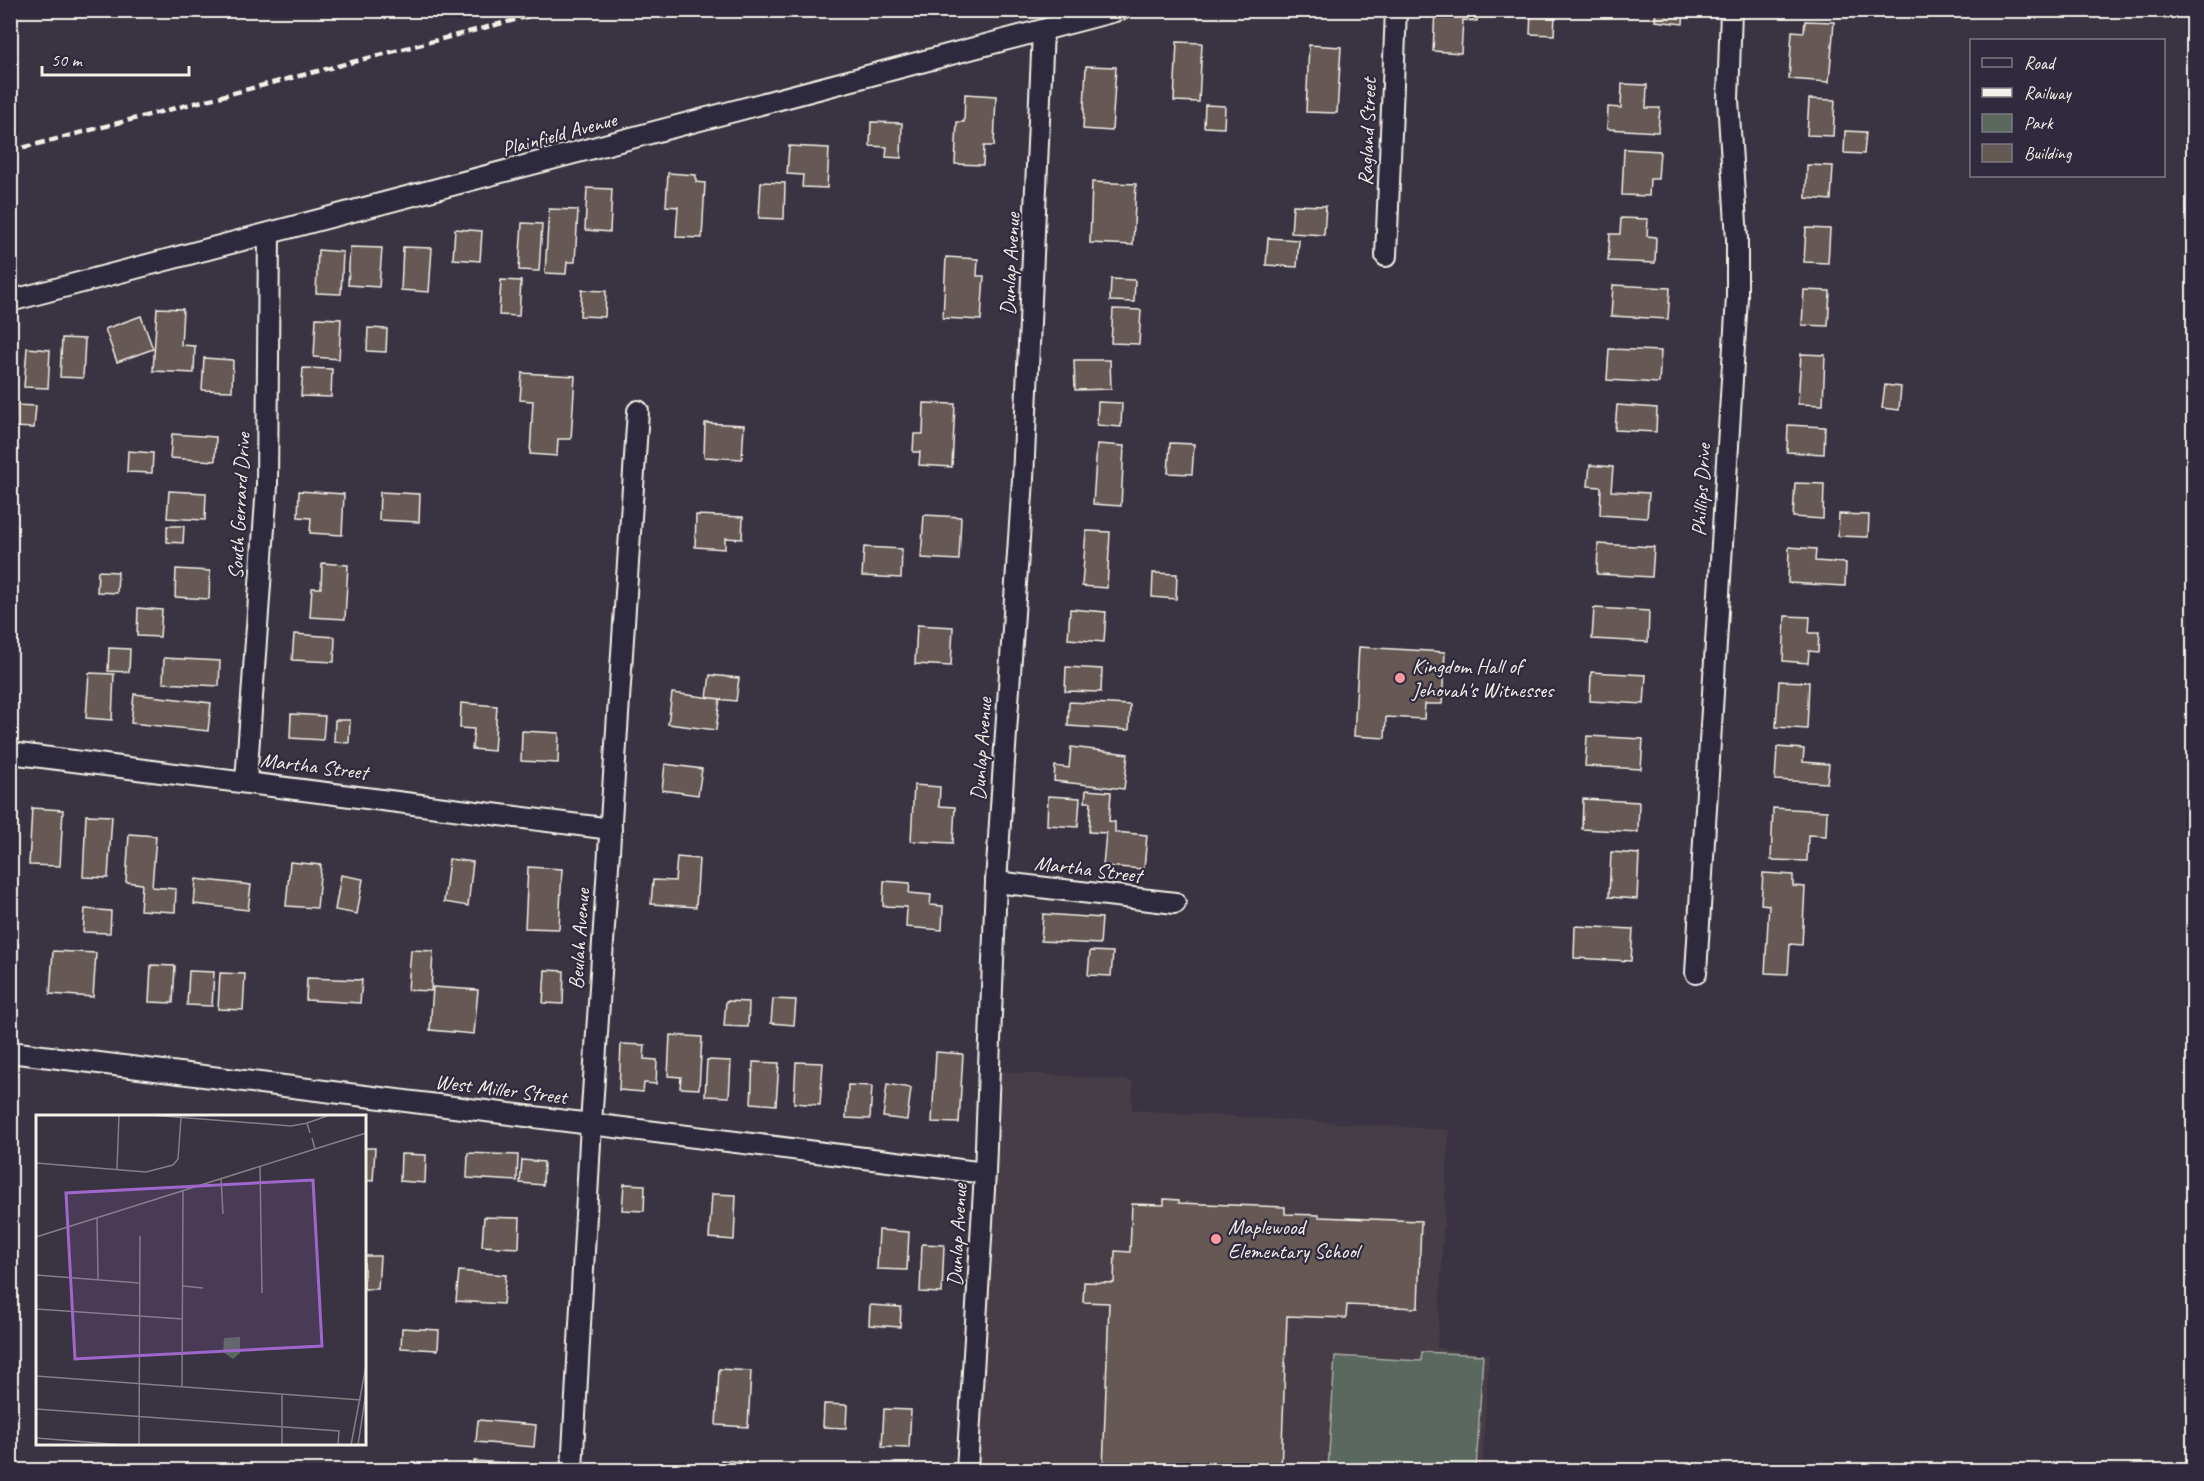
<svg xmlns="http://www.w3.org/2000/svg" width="2204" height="1481" viewBox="0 0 2204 1481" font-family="Caveat,sans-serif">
<rect width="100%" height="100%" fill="#3a3342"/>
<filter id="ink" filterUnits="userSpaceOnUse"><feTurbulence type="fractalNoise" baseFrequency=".0167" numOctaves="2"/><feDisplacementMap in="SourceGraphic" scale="12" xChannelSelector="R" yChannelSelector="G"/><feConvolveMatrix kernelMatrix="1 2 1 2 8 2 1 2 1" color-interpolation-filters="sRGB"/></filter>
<g filter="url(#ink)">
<polygon fill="#473e47" points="1000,1071 1133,1081 1132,1110 1449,1130 1437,1348 1489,1354 1482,1470 976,1470"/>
<polygon fill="#5a685e" stroke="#a7aca3" stroke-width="1.5" points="1422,1352 1483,1355 1476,1470 1328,1470 1335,1356 1421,1361"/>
<g fill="#655954" stroke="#f4f1e8" stroke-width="1.5">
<polygon points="1435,10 1478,10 1477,21 1463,20 1461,53 1433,51"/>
<polygon points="1656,10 1684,10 1683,24 1655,21"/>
<polygon points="1531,13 1555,15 1554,35 1530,34"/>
<polygon points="1805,21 1834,22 1829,82 1789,79 1792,31 1804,32"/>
<polygon points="1177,42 1202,43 1199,102 1174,101"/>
<polygon points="1309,45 1341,47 1337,113 1306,112"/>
<polygon points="1086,66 1116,67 1112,131 1083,129"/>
<polygon points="1622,84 1647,85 1646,108 1660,108 1658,132 1607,129 1608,107 1621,108"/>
<polygon points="965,94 996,96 994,146 984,146 983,165 955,164 957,122 964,122"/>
<polygon points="1809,99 1835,100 1833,136 1807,135"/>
<polygon points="1205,105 1225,106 1224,128 1204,127"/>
<polygon points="871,122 902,123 901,158 886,157 887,147 870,146"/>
<polygon points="1845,131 1866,132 1864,154 1844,153"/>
<polygon points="789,146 829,148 827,188 802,187 803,175 787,174"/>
<polygon points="1624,149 1660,151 1658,179 1650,179 1649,196 1622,195"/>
<polygon points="1807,165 1833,166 1831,200 1806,198"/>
<polygon points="668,173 696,175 696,182 705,183 702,238 676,237 678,207 666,206"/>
<polygon points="761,182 785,183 784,219 759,218"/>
<polygon points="1092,182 1136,184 1133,245 1090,243"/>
<polygon points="587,188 612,189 610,232 585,230"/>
<polygon points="1293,205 1326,206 1324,235 1291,233"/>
<polygon points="549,209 578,210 575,262 567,262 566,274 545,273"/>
<polygon points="1621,218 1648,219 1647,236 1656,237 1655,263 1608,261 1610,234 1620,234"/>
<polygon points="522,223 542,224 539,271 519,270"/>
<polygon points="1806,228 1830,229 1828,263 1804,262"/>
<polygon points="455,229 482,231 480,261 453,259"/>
<polygon points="1268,238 1299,240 1297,267 1266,265"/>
<polygon points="350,247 382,248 379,287 348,285"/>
<polygon points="403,247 432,248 429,292 401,290"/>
<polygon points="318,250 343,252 341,294 316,293"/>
<polygon points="946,257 978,259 977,276 984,276 981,320 943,318"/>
<polygon points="1111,279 1135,280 1134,302 1110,301"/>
<polygon points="501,280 521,281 519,316 499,315"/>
<polygon points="1613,285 1670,288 1668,319 1611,316"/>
<polygon points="582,290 606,291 605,317 580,316"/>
<polygon points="1804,290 1830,291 1828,326 1802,325"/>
<polygon points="157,308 183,309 181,345 195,346 194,373 153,371"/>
<polygon points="1113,309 1141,310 1139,344 1111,343"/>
<polygon points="141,316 153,349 117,362 105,329"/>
<polygon points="316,318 341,319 339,359 314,357"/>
<polygon points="368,328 387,329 386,352 367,351"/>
<polygon points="62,338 85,339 83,378 60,377"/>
<polygon points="10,339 15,339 13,383 10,383"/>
<polygon points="27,348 50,350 48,388 24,387"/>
<polygon points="1609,349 1661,351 1659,383 1607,380"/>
<polygon points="1801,354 1825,355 1823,405 1798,404"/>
<polygon points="204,358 233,360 232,391 202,390"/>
<polygon points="1074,360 1110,360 1111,389 1075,390"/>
<polygon points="303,368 332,369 331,397 301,396"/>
<polygon points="522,373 575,376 571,439 558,439 557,456 530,454 533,401 520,400"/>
<polygon points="1885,385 1901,387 1899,410 1882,408"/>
<polygon points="1098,402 1122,403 1121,427 1097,425"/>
<polygon points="924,403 955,404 952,467 919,465 920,452 913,452 914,434 923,434"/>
<polygon points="15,405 36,406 34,428 14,427"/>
<polygon points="1617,405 1657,408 1656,432 1615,430"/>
<polygon points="705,423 744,425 742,459 704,457"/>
<polygon points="1788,425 1825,427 1824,454 1787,452"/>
<polygon points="172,434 216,437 215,461 170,458"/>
<polygon points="1170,443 1194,444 1192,474 1168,473"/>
<polygon points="1097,444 1124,446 1121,506 1093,504"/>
<polygon points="128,451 153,453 152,473 127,472"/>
<polygon points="1590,465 1613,467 1611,491 1649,493 1647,518 1600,515 1601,487 1588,486"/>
<polygon points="1795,483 1824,484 1823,519 1793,517"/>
<polygon points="169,491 206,493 205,520 167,518"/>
<polygon points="299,491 344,494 342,535 310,533 311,518 298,517"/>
<polygon points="380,492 420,494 419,522 379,520"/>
<polygon points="1839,514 1869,515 1868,537 1838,536"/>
<polygon points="696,515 743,517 742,539 725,538 725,549 695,547"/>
<polygon points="924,515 961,517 959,560 921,558"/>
<polygon points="167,526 184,526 183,543 167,542"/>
<polygon points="1086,531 1110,532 1107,588 1082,586"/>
<polygon points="1598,544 1654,547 1652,577 1597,574"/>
<polygon points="864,547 902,549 901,578 862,576"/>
<polygon points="1789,547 1816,549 1815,561 1846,563 1845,586 1788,583"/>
<polygon points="322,563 348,565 345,619 310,617 312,588 321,588"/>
<polygon points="176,569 210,571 209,599 175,597"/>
<polygon points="98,571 118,572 117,593 97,592"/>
<polygon points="1153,573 1177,574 1176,599 1152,597"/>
<polygon points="138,608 162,610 160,637 137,636"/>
<polygon points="1594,608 1649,611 1648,642 1592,639"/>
<polygon points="1070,609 1106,612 1104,642 1068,639"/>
<polygon points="1785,616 1810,617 1809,633 1819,633 1818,652 1809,651 1808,663 1783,661"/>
<polygon points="917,625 953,627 951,666 915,664"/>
<polygon points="294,634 335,637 334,662 292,660"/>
<polygon points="1359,647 1445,652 1442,704 1425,704 1424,719 1386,717 1385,738 1354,736"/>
<polygon points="109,648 130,649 129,672 108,671"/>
<polygon points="164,658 220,661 219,686 163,683"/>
<polygon points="1066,667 1102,669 1101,692 1065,691"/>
<polygon points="1591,672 1646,675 1644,704 1590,701"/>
<polygon points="89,673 114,674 112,720 86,718"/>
<polygon points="710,675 739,678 736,701 707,698"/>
<polygon points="1779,681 1809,682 1807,729 1776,727"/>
<polygon points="672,693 720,699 716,730 668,724"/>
<polygon points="134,694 211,703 208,731 131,723"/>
<polygon points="1069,702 1130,705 1129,730 1068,726"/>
<polygon points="461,703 497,706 494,751 472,749 474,729 460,728"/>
<polygon points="291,714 325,716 323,740 290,738"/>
<polygon points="335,720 350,720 349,743 334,742"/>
<polygon points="522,731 559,733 558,763 521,761"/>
<polygon points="1587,736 1643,739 1641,769 1585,766"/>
<polygon points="1071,747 1128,754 1124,789 1054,781 1055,766 1069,768"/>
<polygon points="1777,747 1804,749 1803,762 1829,764 1827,783 1775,780"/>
<polygon points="665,764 702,769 698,795 662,790"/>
<polygon points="914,785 940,787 939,806 955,807 953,843 911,841"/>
<polygon points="1086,790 1111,792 1109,821 1115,822 1115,832 1147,835 1144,869 1103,866 1106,833 1089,832 1091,802 1085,802"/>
<polygon points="1048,796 1080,798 1078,827 1047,825"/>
<polygon points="1583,799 1639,802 1638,832 1582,829"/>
<polygon points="32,808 63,810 60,866 29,865"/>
<polygon points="1773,808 1827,811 1826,836 1808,835 1807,861 1771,860"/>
<polygon points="86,815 112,816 108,878 83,877"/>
<polygon points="129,834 156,836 152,887 176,889 175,912 140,910 142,884 126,882"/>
<polygon points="1611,852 1639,854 1637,899 1609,897"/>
<polygon points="677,857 699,859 696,907 651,904 653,880 675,881"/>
<polygon points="449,859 473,862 468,906 444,902"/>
<polygon points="290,862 321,865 317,908 286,906"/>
<polygon points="528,867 562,869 559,929 525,928"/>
<polygon points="1763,873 1793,875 1793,886 1805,887 1802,945 1790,944 1788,974 1765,973 1769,905 1761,904"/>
<polygon points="341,875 363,879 357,914 335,910"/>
<polygon points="196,879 251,885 248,910 194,904"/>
<polygon points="884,881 910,883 909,893 931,895 930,905 943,906 942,930 906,927 907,907 883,906"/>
<polygon points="85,909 111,911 110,933 83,932"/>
<polygon points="1043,914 1102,918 1100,944 1041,941"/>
<polygon points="1575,926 1633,929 1631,961 1574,958"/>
<polygon points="10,943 18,943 16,988 10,988"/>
<polygon points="411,950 433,951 431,991 408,990"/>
<polygon points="53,951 96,953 93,997 50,994"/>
<polygon points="1090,951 1113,952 1111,976 1088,975"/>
<polygon points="151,965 175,966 173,1003 149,1002"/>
<polygon points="545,970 564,971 563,1004 543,1003"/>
<polygon points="189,971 214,972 212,1006 187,1005"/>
<polygon points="220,973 245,974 243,1010 218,1009"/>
<polygon points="307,978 362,980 360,1003 306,1000"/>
<polygon points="433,987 478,990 474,1034 430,1030"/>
<polygon points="773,999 796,1000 794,1025 771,1023"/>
<polygon points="726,1001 749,1002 748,1027 724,1026"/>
<polygon points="670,1035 702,1037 699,1089 680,1088 681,1077 668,1076"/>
<polygon points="621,1044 645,1045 644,1059 657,1060 656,1084 644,1083 643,1092 619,1090"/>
<polygon points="936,1052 963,1054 959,1123 932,1122"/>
<polygon points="707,1060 731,1061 729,1097 705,1096"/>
<polygon points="753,1062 779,1063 776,1105 751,1103"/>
<polygon points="796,1062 823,1063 820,1105 794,1103"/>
<polygon points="887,1084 911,1088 907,1120 883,1117"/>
<polygon points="848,1085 872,1086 870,1119 846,1118"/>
<polygon points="364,1148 375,1148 373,1181 364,1180"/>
<polygon points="468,1153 518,1155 517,1181 467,1178"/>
<polygon points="401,1154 426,1155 425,1183 400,1181"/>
<polygon points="522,1160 544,1162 543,1185 520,1183"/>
<polygon points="624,1184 645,1185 644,1211 622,1210"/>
<polygon points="712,1194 736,1195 734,1240 709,1238"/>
<polygon points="1164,1199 1179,1200 1179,1203 1285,1207 1285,1214 1319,1215 1319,1217 1421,1221 1418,1308 1347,1305 1346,1318 1287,1316 1281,1470 1103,1470 1109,1303 1083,1302 1084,1282 1114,1283 1115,1251 1130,1252 1132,1204 1164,1205"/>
<polygon points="484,1217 520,1218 519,1248 482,1246"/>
<polygon points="879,1230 909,1232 907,1270 877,1269"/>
<polygon points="922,1244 944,1245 942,1293 920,1292"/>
<polygon points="364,1256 380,1256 378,1289 364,1289"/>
<polygon points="459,1271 506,1275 503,1304 456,1301"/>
<polygon points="870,1305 901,1307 900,1327 869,1325"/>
<polygon points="402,1328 439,1330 438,1350 401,1348"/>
<polygon points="719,1369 751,1371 748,1427 716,1425"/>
<polygon points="824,1404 847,1405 846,1428 823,1427"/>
<polygon points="884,1409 911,1410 909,1448 882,1447"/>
<polygon points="478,1420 536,1425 534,1447 476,1442"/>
<polygon points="721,1460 746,1462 745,1470 721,1470"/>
<polygon points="474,1461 528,1464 528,1470 474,1470"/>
<polygon points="1771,1463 1825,1467 1824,1470 1770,1470"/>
</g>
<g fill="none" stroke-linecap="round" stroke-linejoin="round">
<g stroke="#f4f1e8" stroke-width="24">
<g id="street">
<polyline points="1386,256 1396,10"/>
<polyline points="10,301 1119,10"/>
<polyline points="10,753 611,829"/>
<polyline points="246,781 267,486 269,234"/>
<polyline points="996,882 1175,903"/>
<polyline points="1696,973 1737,297 1737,239 1728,100 1731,10"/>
<polyline points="10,1052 985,1173"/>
<polyline points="572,1470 591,1124 638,411"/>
<polyline points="967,1470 985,1173 996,882 1023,479 1043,31"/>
</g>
</g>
<use href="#street" stroke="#2f2a3d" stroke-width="20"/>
<polyline stroke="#f4f1e8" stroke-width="4.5" stroke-dasharray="9 4.5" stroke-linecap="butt" points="10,151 553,10"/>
</g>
</g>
<g fill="#ff9aa2" stroke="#2f2a3d" stroke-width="2">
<circle cx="1400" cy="678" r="6"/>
<circle cx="1216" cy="1239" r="6"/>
</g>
<g text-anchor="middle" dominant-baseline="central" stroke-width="4.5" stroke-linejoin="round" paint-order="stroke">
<g font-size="21" fill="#f4f1e8" stroke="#2f2a3d">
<text transform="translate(1367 132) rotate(-88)">Ragland Street</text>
<text transform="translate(559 134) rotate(-15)">Plainfield Avenue</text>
<text transform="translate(1010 264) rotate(-87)">Dunlap Avenue</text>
<text transform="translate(1701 490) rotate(-87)">Phillips Drive</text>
<text transform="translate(239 506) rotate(-87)">South Gerrard Drive</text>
<text transform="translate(981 749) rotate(-86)">Dunlap Avenue</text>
<text transform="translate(314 766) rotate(7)">Martha Street</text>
<text transform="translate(1088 869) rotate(7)">Martha Street</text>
<text transform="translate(579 939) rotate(-86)">Beulah Avenue</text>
<text transform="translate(501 1089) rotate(7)">West Miller Street</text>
<text transform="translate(957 1235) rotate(-87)">Dunlap Avenue</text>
</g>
<g font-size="21" fill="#f4f1e8" stroke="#2f2a3d" text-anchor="start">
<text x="1412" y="666">Kingdom Hall of<tspan x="1412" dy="24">Jehovah's Witnesses</tspan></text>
<text x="1228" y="1227">Maplewood<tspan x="1228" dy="24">Elementary School</tspan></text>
</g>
</g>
<g transform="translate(36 1115)">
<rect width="330" height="330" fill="#3a3342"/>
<path d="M204,222V238L197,244L187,237L188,223Z" fill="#5a685e"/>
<path fill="none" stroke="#847f84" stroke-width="1.5" d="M114,0L255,11L271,8L274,18M271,8L294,0M276,23L279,34L330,18M0,48L110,57L137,50L142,44L145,3M224,51L226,178M81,54L83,0M185,63L187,99M61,103L62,164M0,122L279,34M0,160L103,168M147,171L167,173M0,194L147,204M0,261L325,285M146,272L147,76M0,294L303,316L302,330M0,323L88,330M103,330L104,121M246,330V279M315,330L330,251M322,330L330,277"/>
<path fill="#9f67cb" fill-opacity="0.15" stroke="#9f67cb" stroke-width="3" d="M277,65L286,231L39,244L30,78Z"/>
<rect width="330" height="330" fill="none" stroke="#f4f1e8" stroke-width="3"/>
</g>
<rect width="2204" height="1481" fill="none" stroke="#2f2a3d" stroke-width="36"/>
<rect x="18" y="18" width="2168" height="1445" fill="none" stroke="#f4f1e8" stroke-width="2" filter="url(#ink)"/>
<rect x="1970" y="39" width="195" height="138" fill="#2f2a3d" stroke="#7e7a81" stroke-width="1.5"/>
<rect x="1982" y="58" width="30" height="9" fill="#2f2a3d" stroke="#7e7a81" stroke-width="1.5"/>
<text x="2024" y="69" font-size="18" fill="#f4f1e8">Road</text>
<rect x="1982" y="88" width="30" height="9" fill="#f4f1e8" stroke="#7e7a81" stroke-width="1.5"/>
<text x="2024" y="99" font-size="18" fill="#f4f1e8">Railway</text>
<rect x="1982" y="114" width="30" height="18" fill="#5a685e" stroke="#7e7a81" stroke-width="1.5"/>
<text x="2024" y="129" font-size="18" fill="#f4f1e8">Park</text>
<rect x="1982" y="144" width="30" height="18" fill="#655954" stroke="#7e7a81" stroke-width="1.5"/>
<text x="2024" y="159" font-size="18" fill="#f4f1e8">Building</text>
<path d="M42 66v9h147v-9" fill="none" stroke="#f4f1e8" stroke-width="3"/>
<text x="51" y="66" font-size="18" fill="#f4f1e8" stroke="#2f2a3d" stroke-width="4.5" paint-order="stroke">50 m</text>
</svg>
